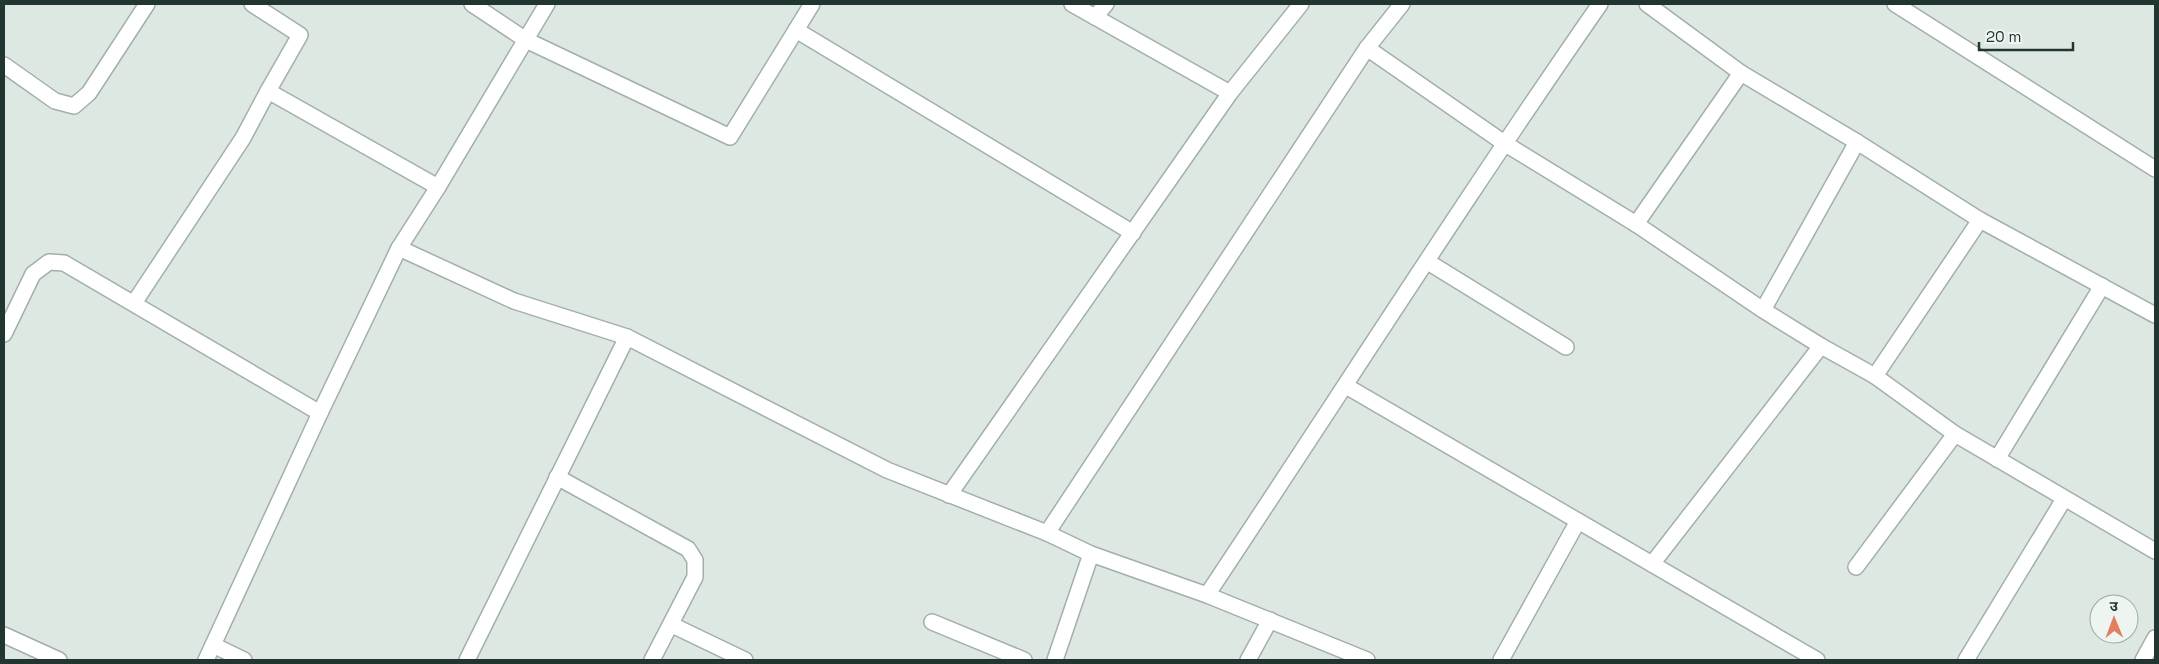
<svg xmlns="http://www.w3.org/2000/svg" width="2159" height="664" viewBox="0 0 2159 664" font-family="'Space Grotesk','Noto Sans Devanagari',sans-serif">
<rect width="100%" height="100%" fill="#dee8e3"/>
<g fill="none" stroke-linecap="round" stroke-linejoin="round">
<g stroke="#a2afaa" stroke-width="18">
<g id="minor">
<polyline points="252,4 300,35 268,91 438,187"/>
<polyline points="472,4 526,40 730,137 812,4"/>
<polyline points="1072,4 1095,17"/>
<polyline points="1106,4 1095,17 1230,93"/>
<polyline points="1647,4 1741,73 1857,142 1980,220 2155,315"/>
<polyline points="1895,4 2155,169"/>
<polyline points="796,30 1133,233"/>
<polyline points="1367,48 1504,143 1636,224 1763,310 1821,346 1875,376 1955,434 2155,551"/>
<polyline points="4,65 55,101 74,106 89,93 147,4"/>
<polyline points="1636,224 1741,73"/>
<polyline points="399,248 514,301 627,337 887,470 1047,533 1091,554 1207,595 1367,660"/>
<polyline points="1428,262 1566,347"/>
<polyline points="134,303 243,138 268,91"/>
<polyline points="1763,310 1857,142"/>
<polyline points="4,334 33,274 49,262 64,263 320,413"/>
<polyline points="1875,376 1980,220"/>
<polyline points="1346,386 1817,660"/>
<polyline points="1997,459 2102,286"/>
<polyline points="557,477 688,549 695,560 695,577 652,660"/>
<polyline points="949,495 1230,93 1301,4"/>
<polyline points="1047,533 1367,48 1402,4"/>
<polyline points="1652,564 1821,346"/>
<polyline points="1856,567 1955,434"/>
<path d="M1207,595C1338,398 1465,198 1600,4"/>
<polyline points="932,622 1024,660"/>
<polyline points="672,625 745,660"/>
<polyline points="4,635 59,660"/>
<polyline points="213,645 244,660"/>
<polyline points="467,660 627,337"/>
<polyline points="1055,660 1091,554"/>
<polyline points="1248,660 1270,620"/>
<polyline points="1501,660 1578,521"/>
<polyline points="1966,660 2064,499"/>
<polyline points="2143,660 2155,638"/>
</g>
</g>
<g stroke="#a2afaa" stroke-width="18">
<polyline id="tertiary" points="206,660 320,413 399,248 438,187 547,4"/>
</g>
<use href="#minor" stroke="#fff" stroke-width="15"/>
<use href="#tertiary" stroke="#fff" stroke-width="15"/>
</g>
<rect width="2159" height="664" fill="none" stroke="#213630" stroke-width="10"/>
<g transform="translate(2114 619) rotate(359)"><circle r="24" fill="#eef5f1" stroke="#9ca9a4"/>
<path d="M0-4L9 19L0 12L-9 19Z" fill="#e37e62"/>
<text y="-8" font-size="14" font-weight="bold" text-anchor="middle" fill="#213630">उ</text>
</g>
<path d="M1979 42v8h94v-8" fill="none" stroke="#213630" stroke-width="2.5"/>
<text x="1986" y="42" font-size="15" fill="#213630" stroke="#eef5f1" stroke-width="4" paint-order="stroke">20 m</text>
</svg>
